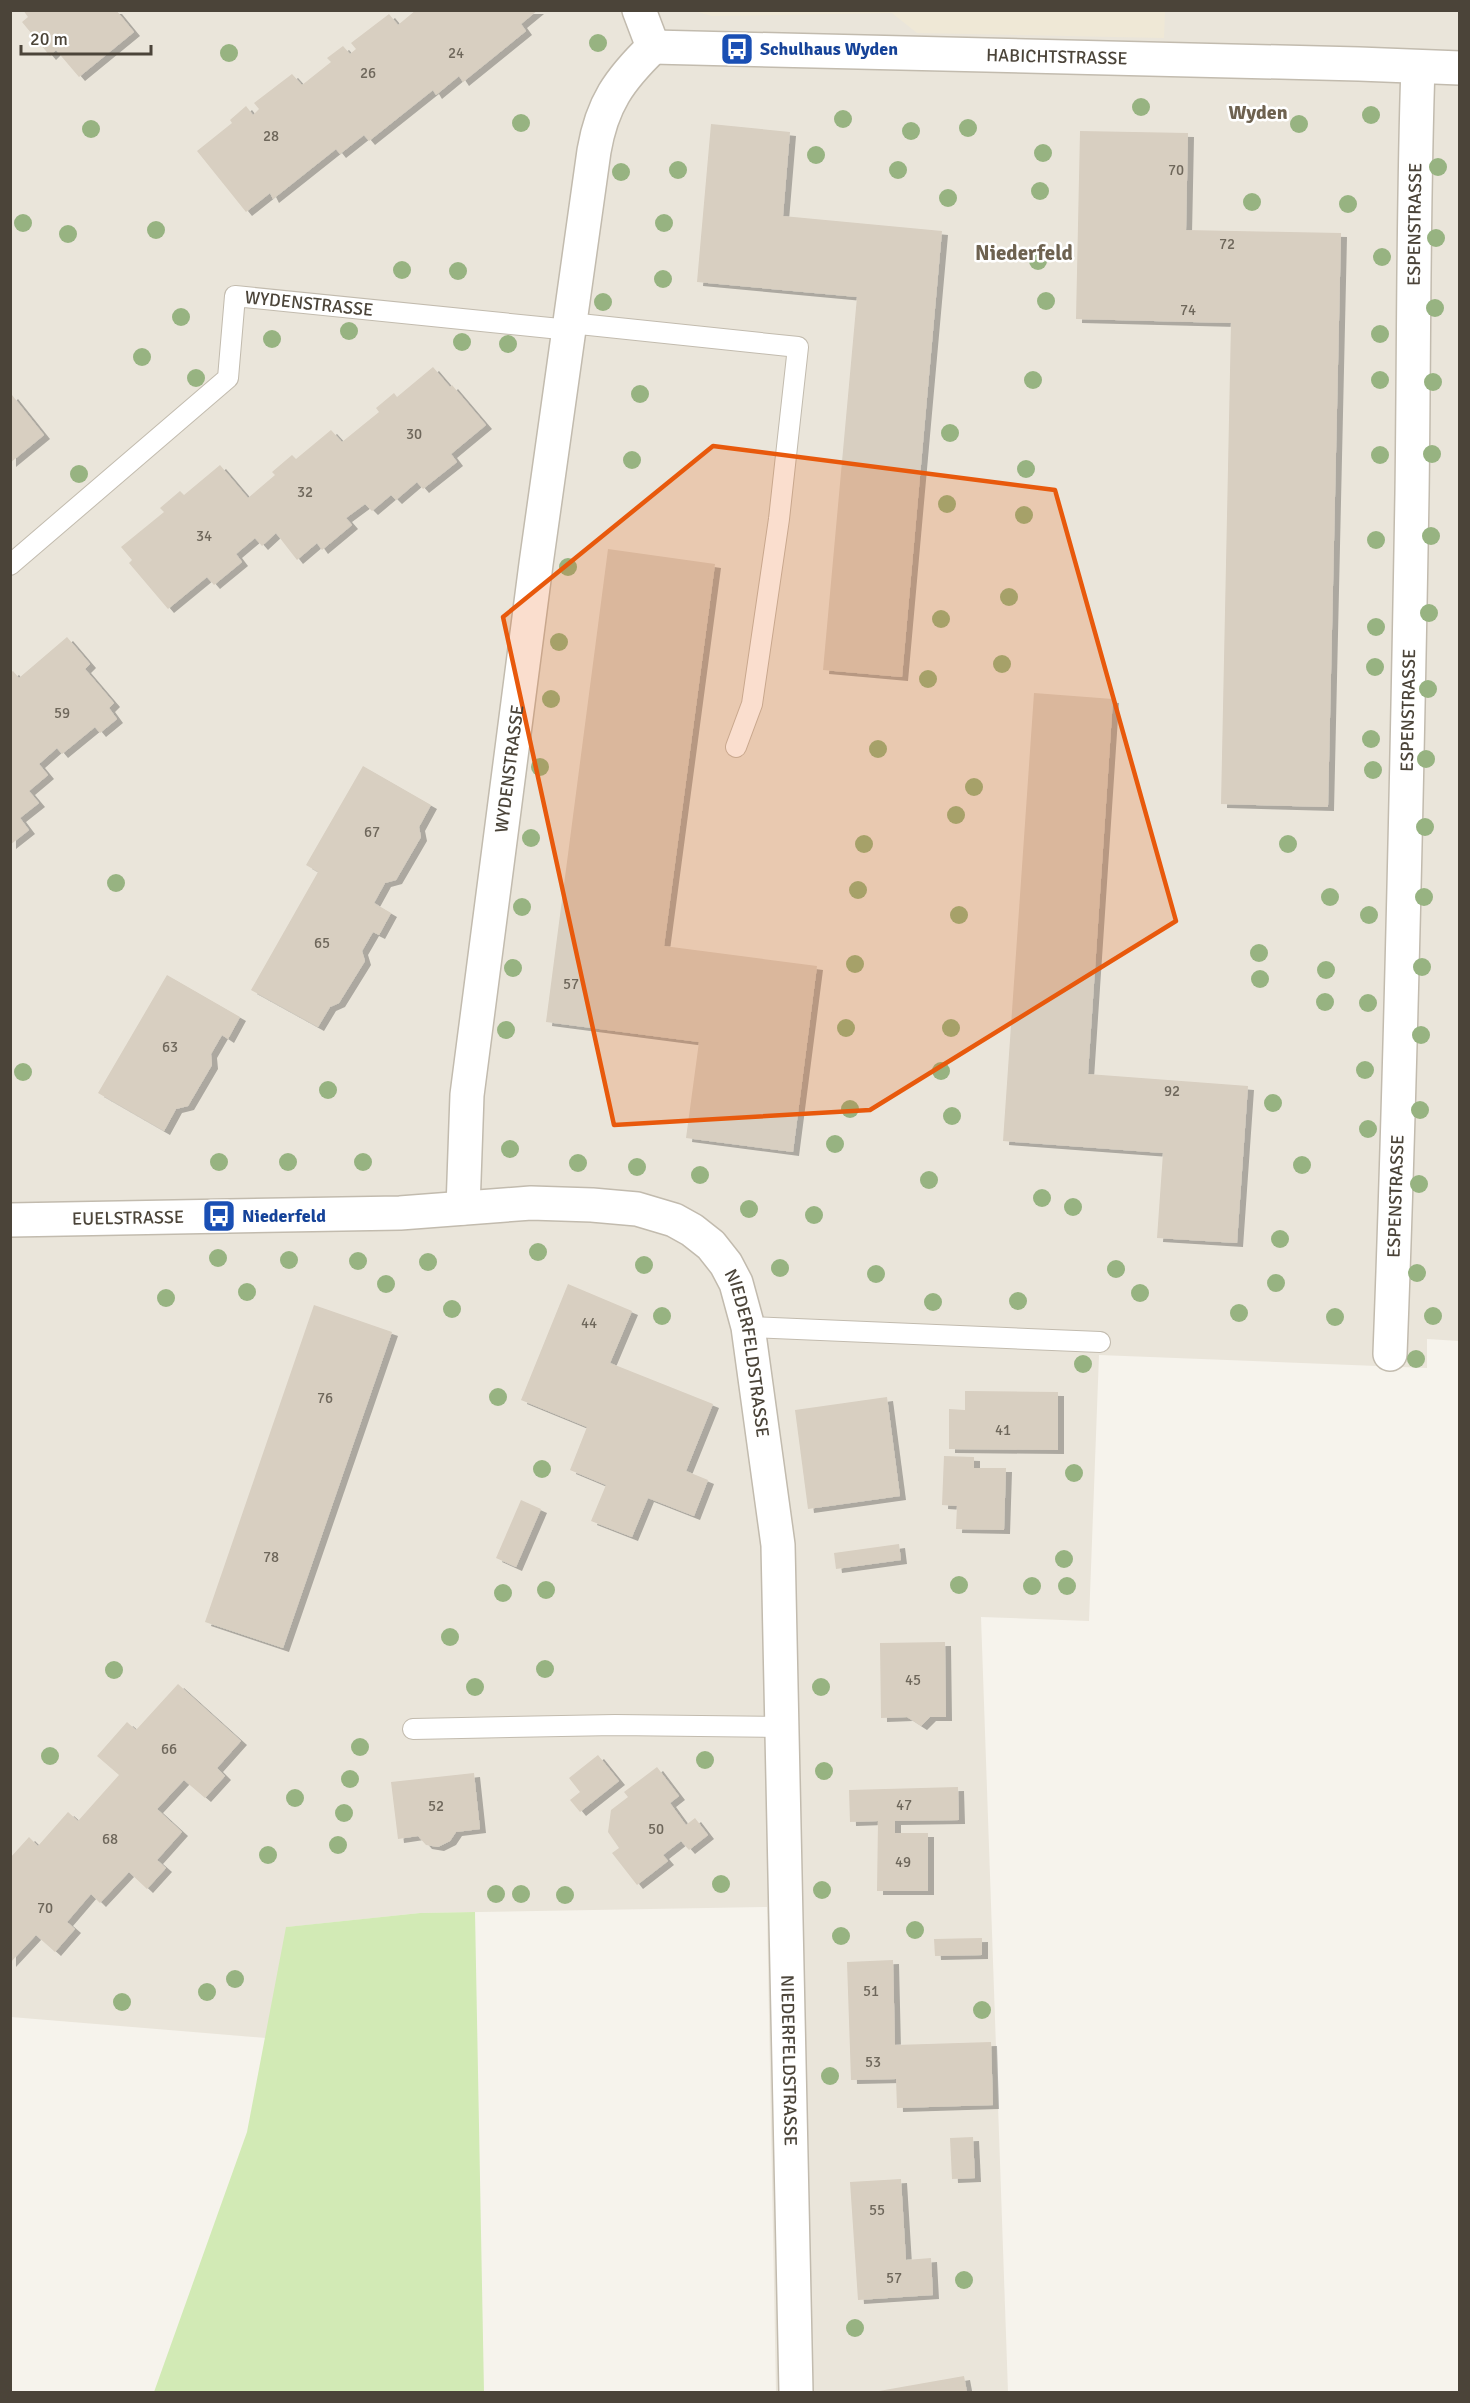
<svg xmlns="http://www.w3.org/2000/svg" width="1470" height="2403" viewBox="0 0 1470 2403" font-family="Signika,sans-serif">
<defs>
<filter id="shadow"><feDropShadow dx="6" dy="4" stdDeviation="0" flood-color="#0004"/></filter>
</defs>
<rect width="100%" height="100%" fill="#f6f3ec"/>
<polygon fill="#eae5da" points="10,11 1459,11 1459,1341 1427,1339 1427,1368 1099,1355 1089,1621 981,1617 1008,2392 776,2392 767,1907 420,1913 287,1927 266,2038 11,2017"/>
<polygon fill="#efe8d6" points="694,11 1165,10 1165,11 1164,38 917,33 892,13 712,16"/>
<polygon fill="#d2eab5" points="475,1912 484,2392 154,2392 247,2132 286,1927 420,1913"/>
<g fill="#d8cfc1" filter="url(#shadow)">
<polygon points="23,10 116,10 134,32 79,77 56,50 50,56 22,22 28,17"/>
<polygon points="416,10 538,10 521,24 526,31 463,82 459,76 436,95 433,90 369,141 364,135 340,154 336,149 273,199 270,193 246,212 197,151 232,123 230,120 246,106 253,115 259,109 254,103 292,74 302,85 331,62 327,58 343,46 350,54 356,49 351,43 389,14 398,25"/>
<polygon points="711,124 790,132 783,216 942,231 902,677 823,670 857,297 697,282"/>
<polygon points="1080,131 1188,133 1186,230 1341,233 1328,807 1221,804 1231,323 1076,319"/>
<polygon points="433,367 450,387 452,385 486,425 451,454 457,462 423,489 417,482 396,500 391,495 372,511 365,504 346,518 352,525 322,550 317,543 297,560 276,533 262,546 255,538 236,554 242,562 214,585 207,577 168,609 129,563 132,560 121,547 164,512 160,508 180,491 184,495 220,465 248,498 275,475 272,472 292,455 296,459 331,430 342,442 379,412 376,408 394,393 397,397"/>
<polygon points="12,395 44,435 10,463 10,397"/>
<polygon points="608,549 715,564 664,946 817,966 793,1152 686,1138 699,1042 546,1022"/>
<polygon points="67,637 90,664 85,669 114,703 109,708 117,719 100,733 95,727 62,754 57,748 39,764 48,775 29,791 39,803 20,818 29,830 10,845 10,673 13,671 19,678"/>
<polygon points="1034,693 1113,699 1088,1074 1248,1086 1237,1243 1157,1238 1163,1153 1003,1141"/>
<polygon points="363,766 431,805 419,827 421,837 396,880 385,883 374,903 391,913 379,935 373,932 362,951 365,961 339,1003 330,1007 318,1027 251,990 318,872 306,865"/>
<polygon points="167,975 240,1017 228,1039 222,1035 211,1054 212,1065 188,1106 176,1109 164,1131 98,1093"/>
<polygon points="568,1284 632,1311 610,1363 713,1404 686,1471 708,1480 694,1516 648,1498 632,1537 591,1521 606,1485 570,1470 587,1427 521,1400"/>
<polygon points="314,1305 392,1332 283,1648 205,1622"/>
<polygon points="965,1391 1058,1392 1058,1450 949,1449 949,1409 965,1410"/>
<polygon points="887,1397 900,1496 808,1509 795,1410"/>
<polygon points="944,1456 974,1457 974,1468 1006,1468 1004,1530 956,1529 957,1506 942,1505"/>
<polygon points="521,1500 541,1509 516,1567 496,1558"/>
<polygon points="899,1544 901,1560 836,1569 834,1553"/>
<polygon points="945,1642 946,1717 930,1717 921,1726 907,1717 881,1718 880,1643"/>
<polygon points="178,1684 241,1741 217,1768 225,1776 205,1798 184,1780 157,1809 182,1832 157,1860 166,1868 147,1889 129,1872 100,1903 91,1894 67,1922 75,1929 55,1952 36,1935 10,1963 10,1858 29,1837 38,1846 68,1812 78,1821 119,1775 97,1756 127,1722 136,1730"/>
<polygon points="598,1755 619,1781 580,1812 570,1800 580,1792 569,1778"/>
<polygon points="657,1767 679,1796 670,1803 686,1825 695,1818 708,1835 689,1850 681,1841 663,1855 668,1861 637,1885 612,1853 619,1848 608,1832 611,1810 628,1797 624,1792"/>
<polygon points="474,1773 480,1829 456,1832 450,1841 438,1847 426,1845 418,1836 398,1839 391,1782"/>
<polygon points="958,1787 959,1820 895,1821 895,1833 928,1833 928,1891 877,1891 878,1821 850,1822 849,1790"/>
<polygon points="982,1938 982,1955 935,1956 934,1939"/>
<polygon points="893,1960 895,2045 991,2042 993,2105 897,2108 896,2079 851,2080 847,1962"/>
<polygon points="973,2137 975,2178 952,2179 950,2138"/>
<polygon points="901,2179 906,2260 931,2258 933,2295 858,2300 850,2182"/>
<polygon points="964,2376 967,2392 880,2392 879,2391"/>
</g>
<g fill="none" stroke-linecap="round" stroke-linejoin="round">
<g stroke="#c2bbae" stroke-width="22">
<g id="lane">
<polyline points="570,323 798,347 779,519 752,704 736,747"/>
<path id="s1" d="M10,565L228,378L235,296L570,330"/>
<polyline points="748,1327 1100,1342"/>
<polyline points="413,1729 615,1725 782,1727"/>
</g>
</g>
<g stroke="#c2bbae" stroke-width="36">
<g id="street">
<polyline points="639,10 653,47"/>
<path id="s2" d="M653,47L1359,64L1460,68"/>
<path id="s3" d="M463,1208L467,1095L536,564L594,151C602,104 619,80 653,47"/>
<path id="s4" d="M10,1220L400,1213L531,1203L592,1205L637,1209L674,1220L692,1230L711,1245L726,1264L736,1283L748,1327L778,1545L796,2392"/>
<path id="s5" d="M1390,1354C1401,1068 1407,781 1412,494C1414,351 1413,209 1418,67"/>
</g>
</g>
<use href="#lane" stroke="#fff" stroke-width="20"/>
<use href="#street" stroke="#fff" stroke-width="33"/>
</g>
<g fill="#97b381">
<circle cx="598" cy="43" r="9"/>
<circle cx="229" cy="53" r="9"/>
<circle cx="1141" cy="107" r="9"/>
<circle cx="1371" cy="115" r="9"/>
<circle cx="843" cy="119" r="9"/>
<circle cx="521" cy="123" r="9"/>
<circle cx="1299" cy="124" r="9"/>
<circle cx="968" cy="128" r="9"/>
<circle cx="91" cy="129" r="9"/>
<circle cx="911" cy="131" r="9"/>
<circle cx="1043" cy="153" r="9"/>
<circle cx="816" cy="155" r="9"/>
<circle cx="1438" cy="167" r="9"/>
<circle cx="678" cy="170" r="9"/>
<circle cx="898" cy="170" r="9"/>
<circle cx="621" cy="172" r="9"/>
<circle cx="1040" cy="191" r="9"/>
<circle cx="948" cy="198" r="9"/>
<circle cx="1252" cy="202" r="9"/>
<circle cx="1348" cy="204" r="9"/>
<circle cx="23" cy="223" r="9"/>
<circle cx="664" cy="223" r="9"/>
<circle cx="156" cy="230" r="9"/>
<circle cx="68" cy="234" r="9"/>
<circle cx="1436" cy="238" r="9"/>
<circle cx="1382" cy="257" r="9"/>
<circle cx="1038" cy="261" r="9"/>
<circle cx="402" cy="270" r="9"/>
<circle cx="458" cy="271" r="9"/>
<circle cx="663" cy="279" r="9"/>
<circle cx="1046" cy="301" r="9"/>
<circle cx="603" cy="302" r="9"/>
<circle cx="1435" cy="308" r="9"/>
<circle cx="181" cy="317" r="9"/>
<circle cx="349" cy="331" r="9"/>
<circle cx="1380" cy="334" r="9"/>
<circle cx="272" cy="339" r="9"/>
<circle cx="462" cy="342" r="9"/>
<circle cx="508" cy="344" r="9"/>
<circle cx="142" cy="357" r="9"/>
<circle cx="196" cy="378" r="9"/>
<circle cx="1033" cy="380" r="9"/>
<circle cx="1380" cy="380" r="9"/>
<circle cx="1433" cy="382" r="9"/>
<circle cx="640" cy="394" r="9"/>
<circle cx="950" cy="433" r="9"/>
<circle cx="1432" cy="454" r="9"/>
<circle cx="1380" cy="455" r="9"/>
<circle cx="632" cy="460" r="9"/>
<circle cx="1026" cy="469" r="9"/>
<circle cx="79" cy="474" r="9"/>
<circle cx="947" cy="504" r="9"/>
<circle cx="1024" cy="515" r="9"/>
<circle cx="1431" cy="536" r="9"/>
<circle cx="1376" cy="540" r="9"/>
<circle cx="568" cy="567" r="9"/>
<circle cx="1009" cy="597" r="9"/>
<circle cx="1429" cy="613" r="9"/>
<circle cx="941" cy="619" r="9"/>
<circle cx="1376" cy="627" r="9"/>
<circle cx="559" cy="642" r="9"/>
<circle cx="1002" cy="664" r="9"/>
<circle cx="1375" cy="667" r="9"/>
<circle cx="928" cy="679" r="9"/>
<circle cx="1428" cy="689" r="9"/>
<circle cx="551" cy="699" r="9"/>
<circle cx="1371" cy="739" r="9"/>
<circle cx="878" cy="749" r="9"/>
<circle cx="1426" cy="759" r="9"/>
<circle cx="540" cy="767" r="9"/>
<circle cx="1373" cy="770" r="9"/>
<circle cx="974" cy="787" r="9"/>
<circle cx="956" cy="815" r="9"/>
<circle cx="1425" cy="827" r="9"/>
<circle cx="531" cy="838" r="9"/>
<circle cx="864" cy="844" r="9"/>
<circle cx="1288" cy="844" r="9"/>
<circle cx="116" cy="883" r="9"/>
<circle cx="858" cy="890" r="9"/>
<circle cx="1330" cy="897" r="9"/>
<circle cx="1424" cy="897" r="9"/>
<circle cx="522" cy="907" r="9"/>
<circle cx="959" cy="915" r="9"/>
<circle cx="1369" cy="915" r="9"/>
<circle cx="1259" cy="953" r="9"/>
<circle cx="855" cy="964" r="9"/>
<circle cx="1422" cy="967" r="9"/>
<circle cx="513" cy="968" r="9"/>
<circle cx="1326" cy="970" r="9"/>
<circle cx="1260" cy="979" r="9"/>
<circle cx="1325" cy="1002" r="9"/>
<circle cx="1368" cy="1003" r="9"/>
<circle cx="846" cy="1028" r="9"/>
<circle cx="951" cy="1028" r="9"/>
<circle cx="506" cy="1030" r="9"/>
<circle cx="1421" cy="1035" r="9"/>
<circle cx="1365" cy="1070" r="9"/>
<circle cx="941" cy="1071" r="9"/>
<circle cx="23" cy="1072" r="9"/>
<circle cx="328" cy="1090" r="9"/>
<circle cx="1273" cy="1103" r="9"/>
<circle cx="850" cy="1109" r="9"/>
<circle cx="1420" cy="1110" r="9"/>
<circle cx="952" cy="1116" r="9"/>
<circle cx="1368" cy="1129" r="9"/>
<circle cx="835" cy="1144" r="9"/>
<circle cx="510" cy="1149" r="9"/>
<circle cx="219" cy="1162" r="9"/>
<circle cx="288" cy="1162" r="9"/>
<circle cx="363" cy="1162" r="9"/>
<circle cx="578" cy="1163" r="9"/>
<circle cx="1302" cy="1165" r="9"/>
<circle cx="637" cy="1167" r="9"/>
<circle cx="700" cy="1175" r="9"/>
<circle cx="929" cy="1180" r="9"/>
<circle cx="1419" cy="1184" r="9"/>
<circle cx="1042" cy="1198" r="9"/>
<circle cx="1073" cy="1207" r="9"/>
<circle cx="749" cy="1209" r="9"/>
<circle cx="814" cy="1215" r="9"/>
<circle cx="1280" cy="1239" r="9"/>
<circle cx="538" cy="1252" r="9"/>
<circle cx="218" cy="1258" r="9"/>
<circle cx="289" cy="1260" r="9"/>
<circle cx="358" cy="1261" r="9"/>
<circle cx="428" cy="1262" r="9"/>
<circle cx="644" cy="1265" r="9"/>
<circle cx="780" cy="1268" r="9"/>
<circle cx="1116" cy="1269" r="9"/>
<circle cx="1417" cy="1273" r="9"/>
<circle cx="876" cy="1274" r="9"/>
<circle cx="1276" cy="1283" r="9"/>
<circle cx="386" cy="1284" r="9"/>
<circle cx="247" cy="1292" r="9"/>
<circle cx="1140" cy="1293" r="9"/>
<circle cx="166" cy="1298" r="9"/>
<circle cx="1018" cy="1301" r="9"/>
<circle cx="933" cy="1302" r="9"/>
<circle cx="452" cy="1309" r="9"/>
<circle cx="1239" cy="1313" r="9"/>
<circle cx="662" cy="1316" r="9"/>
<circle cx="1433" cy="1316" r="9"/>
<circle cx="1335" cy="1317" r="9"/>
<circle cx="1416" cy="1359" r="9"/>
<circle cx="1083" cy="1364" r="9"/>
<circle cx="498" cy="1397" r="9"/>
<circle cx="542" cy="1469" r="9"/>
<circle cx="1074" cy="1473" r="9"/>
<circle cx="1064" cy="1559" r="9"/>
<circle cx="959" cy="1585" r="9"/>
<circle cx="1032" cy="1586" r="9"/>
<circle cx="1067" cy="1586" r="9"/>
<circle cx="546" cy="1590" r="9"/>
<circle cx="503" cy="1593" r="9"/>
<circle cx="450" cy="1637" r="9"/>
<circle cx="545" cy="1669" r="9"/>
<circle cx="114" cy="1670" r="9"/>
<circle cx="475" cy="1687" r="9"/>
<circle cx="821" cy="1687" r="9"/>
<circle cx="360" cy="1747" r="9"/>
<circle cx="50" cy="1756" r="9"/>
<circle cx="705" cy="1760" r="9"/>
<circle cx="824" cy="1771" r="9"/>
<circle cx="350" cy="1779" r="9"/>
<circle cx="295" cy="1798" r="9"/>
<circle cx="344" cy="1813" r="9"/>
<circle cx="338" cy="1845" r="9"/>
<circle cx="268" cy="1855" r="9"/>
<circle cx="721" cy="1884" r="9"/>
<circle cx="822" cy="1890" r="9"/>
<circle cx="496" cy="1894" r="9"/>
<circle cx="521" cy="1894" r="9"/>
<circle cx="565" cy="1895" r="9"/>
<circle cx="915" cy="1930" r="9"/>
<circle cx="841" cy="1936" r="9"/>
<circle cx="235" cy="1979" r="9"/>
<circle cx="207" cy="1992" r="9"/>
<circle cx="122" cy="2002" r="9"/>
<circle cx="982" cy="2010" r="9"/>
<circle cx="830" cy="2076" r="9"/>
<circle cx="964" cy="2280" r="9"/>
<circle cx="855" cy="2328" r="9"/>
</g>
<path fill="#e8590c" fill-opacity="0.2" stroke="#e8590c" stroke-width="4.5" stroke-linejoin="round" d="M713,446L1055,490L1176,921L870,1110L614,1125L503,617Z"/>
<defs>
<g id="bus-square" transform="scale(1.725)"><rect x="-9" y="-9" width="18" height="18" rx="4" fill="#1a4fb4" stroke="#fff"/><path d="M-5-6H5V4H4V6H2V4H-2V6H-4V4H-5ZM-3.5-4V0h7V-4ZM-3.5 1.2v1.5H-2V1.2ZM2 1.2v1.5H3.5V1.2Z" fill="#fff"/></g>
</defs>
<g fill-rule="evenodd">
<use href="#bus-square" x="737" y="49"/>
<use href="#bus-square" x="219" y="1216"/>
</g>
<g text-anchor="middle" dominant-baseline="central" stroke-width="5" stroke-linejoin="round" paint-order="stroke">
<g font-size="15" fill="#6e675b">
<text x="456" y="53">24</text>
<text x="368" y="73">26</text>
<text x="271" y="136">28</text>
<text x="1176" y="170">70</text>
<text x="1227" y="244">72</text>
<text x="1188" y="310">74</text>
<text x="414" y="434">30</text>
<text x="305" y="492">32</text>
<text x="204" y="536">34</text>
<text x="62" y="713">59</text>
<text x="372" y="832">67</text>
<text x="322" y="943">65</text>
<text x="571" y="984">57</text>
<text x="170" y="1047">63</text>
<text x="1172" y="1091">92</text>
<text x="589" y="1323">44</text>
<text x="325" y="1398">76</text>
<text x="1003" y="1430">41</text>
<text x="271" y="1557">78</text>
<text x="913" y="1680">45</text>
<text x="169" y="1749">66</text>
<text x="904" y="1805">47</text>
<text x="436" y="1806">52</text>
<text x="656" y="1829">50</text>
<text x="110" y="1839">68</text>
<text x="903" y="1862">49</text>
<text x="45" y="1908">70</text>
<text x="871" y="1991">51</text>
<text x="873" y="2062">53</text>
<text x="877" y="2210">55</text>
<text x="894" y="2278">57</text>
</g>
<g font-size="18" font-weight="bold" fill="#164399" stroke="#fff" text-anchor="start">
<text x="760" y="49">Schulhaus Wyden</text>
<text x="242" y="1216">Niederfeld</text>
</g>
<g font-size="18" fill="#4b4439" stroke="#fff">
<text stroke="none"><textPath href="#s2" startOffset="404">HABICHTSTRASSE</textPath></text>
<text stroke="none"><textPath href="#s5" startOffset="1130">ESPENSTRASSE</textPath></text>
<text stroke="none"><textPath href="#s1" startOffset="444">WYDENSTRASSE</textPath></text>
<text stroke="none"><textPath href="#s5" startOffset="644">ESPENSTRASSE</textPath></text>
<text stroke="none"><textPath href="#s3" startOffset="442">WYDENSTRASSE</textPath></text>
<text stroke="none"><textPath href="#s5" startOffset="158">ESPENSTRASSE</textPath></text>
<text stroke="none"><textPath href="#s4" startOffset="118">EUELSTRASSE</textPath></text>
<text stroke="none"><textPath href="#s4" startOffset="828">NIEDERFELDSTRASSE</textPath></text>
<text stroke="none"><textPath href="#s4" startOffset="1538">NIEDERFELDSTRASSE</textPath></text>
</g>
<g font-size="20" font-weight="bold" fill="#6e6250" stroke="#fff">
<text x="1258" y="112">Wyden</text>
</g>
<g font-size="21" font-weight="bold" fill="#6e6250" stroke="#fff">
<text x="1024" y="253">Niederfeld</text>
</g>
</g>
<rect width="1470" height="2403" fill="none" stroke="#4b4439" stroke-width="24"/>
<path d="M21 45v9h130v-9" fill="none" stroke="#4b4439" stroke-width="3"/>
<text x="30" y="45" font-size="18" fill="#4b4439" stroke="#ffffff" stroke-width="4.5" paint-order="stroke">20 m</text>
</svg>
